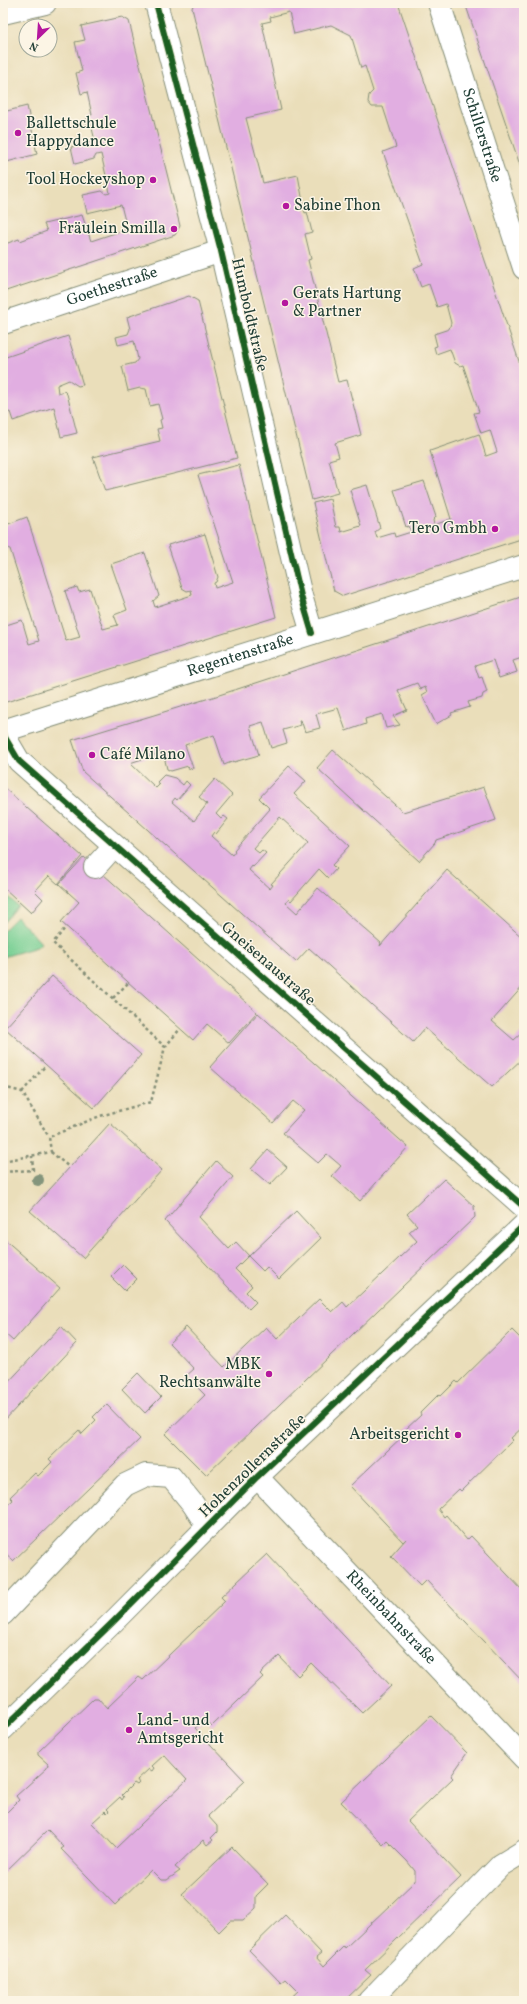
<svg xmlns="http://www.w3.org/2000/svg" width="527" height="2004" viewBox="0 0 527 2004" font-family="Vollkorn,serif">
<rect width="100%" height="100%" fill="#fcf5e5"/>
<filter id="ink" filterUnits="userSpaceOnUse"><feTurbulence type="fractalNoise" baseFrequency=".025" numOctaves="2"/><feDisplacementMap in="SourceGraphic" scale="8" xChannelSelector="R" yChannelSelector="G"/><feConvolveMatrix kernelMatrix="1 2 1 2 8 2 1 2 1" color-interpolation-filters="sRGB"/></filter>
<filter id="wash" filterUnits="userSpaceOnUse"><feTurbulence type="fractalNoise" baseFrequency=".012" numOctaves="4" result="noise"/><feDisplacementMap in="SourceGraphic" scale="16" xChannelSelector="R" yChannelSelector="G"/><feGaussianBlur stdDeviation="0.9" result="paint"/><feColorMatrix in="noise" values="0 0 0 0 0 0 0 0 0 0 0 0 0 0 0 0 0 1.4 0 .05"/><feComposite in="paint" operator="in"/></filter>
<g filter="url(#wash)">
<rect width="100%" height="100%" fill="#eadeba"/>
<g fill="#7ad095" stroke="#4c8664">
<polygon points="3,892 18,906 3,923"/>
<polygon points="17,917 41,943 37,947 3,957 3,931"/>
</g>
<g id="blocks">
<g fill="#e1aee1" fill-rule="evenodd">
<polygon points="194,3 398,3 524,376 524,538 343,596 334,591 313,503 330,499 336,527 340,527 341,532 361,526 350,490 367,485 380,528 375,532 377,538 394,533 395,537 411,532 409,526 406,527 394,490 424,481 436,517 433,520 434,525 451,519 430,451 479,434 486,456 497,452 490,430 481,433 474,413 479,412 463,365 460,366 455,363 450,349 436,354 434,347 437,346 434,334 449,329 451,323 446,304 437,307 429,284 421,287 414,268 423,264 383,152 396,147 383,107 372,107 368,102 369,95 373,91 365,66 361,68 351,35 331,25 294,34 289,12 270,17 271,21 262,23 281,110 246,118 263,183 298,175 305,213 307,212 312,232 305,234 311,259 308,260 338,382 347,380 361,435 335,443 339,457 329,460 338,493 312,500 192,8"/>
<polygon points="465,3 524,3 524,177"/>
<polygon points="122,17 129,21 180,226 175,235 3,292 3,240 5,244 19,239 20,241 47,231 44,224 82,215 91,241 127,229 121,205 87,213 83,195 102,191 106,194 110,193 101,154 96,155 94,159 75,164 71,147 95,141 91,124 87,125 86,120 89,116 92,115 87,92 81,94 76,73 82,71 75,42 85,40 81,26"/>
<polygon points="27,106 37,154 3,163 3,112"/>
<polygon points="189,296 198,301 237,458 105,491 93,457 160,441 157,429 162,428 160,420 162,419 158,404 150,406 146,389 140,388 128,391 122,366 135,363 138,359 134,341 118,345 116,337 128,334 130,329 127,317"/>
<polygon points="68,336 83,385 78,386 69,380 57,385 58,393 64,391 67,394 77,433 61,437 54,407 13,421 10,412 3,414 3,358"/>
<polygon points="239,465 276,617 3,703 3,659 5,658 3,650 3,626 22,620 29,644 39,641 10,549 3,546 3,526 27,517 66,641 80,637 65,591 77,587 79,592 90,589 103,629 118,625 114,615 127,610 111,564 145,553 159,596 153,601 155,607 192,595 191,590 187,591 182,588 168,545 205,534 218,577 216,582 214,583 215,588 233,582 198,475"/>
<path d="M524,596V662L522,657L513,660L517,672L499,678L493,660L475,666L479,678L482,677L487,692L483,694L482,698L468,702L470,707L451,713L452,715L436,724L422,695L427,692L425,687L420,689L417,683L398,690L407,710L393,716L400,725L386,728L382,714L365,719L366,724L346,731L338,708L316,714L320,728L305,732L301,720H299L301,725L283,730L287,743L271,748L263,722L250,726L259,755L234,762V761L224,765L214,735L185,745L193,768L189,769L188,766L171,771L167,769L163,752L130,763L156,788L160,784L157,782L164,775L175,778L183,785L186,781L190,785L177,800L175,798L172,802L194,821L207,804L199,797L215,779L232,795L216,814L221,819L224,816L228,819L216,834L214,832L211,836L232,855L235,851L234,850L270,809L259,798L289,766L306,781L294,794L350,846L332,865L336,869L328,878L319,869L291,901L289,899L286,903L297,913L318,888L381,943L380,946L447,870L524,939V985L492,1021L514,1040L524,1031V1057L492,1087L425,1028L413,1042L309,948L296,962L83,772L72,740L213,697ZM280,817L308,843L271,884L273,885L270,889L249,870L252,866L253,867L266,853L262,850L259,853L253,848Z"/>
<polygon points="333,750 403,812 484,787 496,820 436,840 435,843 419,861 317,768"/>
<polygon points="3,787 82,856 58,884 49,876 35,891 43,899 31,913 3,887"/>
<polygon points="84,857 257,1012 229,1043 207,1024 193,1040 61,922 79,902 59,884"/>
<polygon points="52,976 141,1055 94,1108 5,1028"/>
<polygon points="258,1013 408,1147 360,1201 332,1176 341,1166 327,1154 318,1163 283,1133 304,1110 293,1101 273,1123 210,1067"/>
<polygon points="110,1123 162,1170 83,1258 30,1211"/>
<polygon points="268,1150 287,1167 270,1185 251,1169"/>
<polygon points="216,1161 233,1177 199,1217 229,1249 236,1242 249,1256 296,1211 321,1238 279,1279 267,1267 263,1271 248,1256 235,1269 252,1286 246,1292 256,1302 249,1309 165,1221"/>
<polygon points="444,1179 474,1206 475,1217 206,1475 165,1434 205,1395 186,1376 194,1369 169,1343 186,1327 224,1367 266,1327 277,1339 319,1299 332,1312 343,1302 347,1307 417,1241 409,1232 417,1225 407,1214"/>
<polygon points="3,1238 60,1288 13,1341 3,1332"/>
<polygon points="123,1265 137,1279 125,1291 111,1277"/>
<polygon points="61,1326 77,1343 3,1422 3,1388"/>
<polygon points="512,1330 524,1342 524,1426 511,1438 513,1440 461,1491 459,1489 438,1509 444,1517 446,1515 467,1540 471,1536 524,1592 524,1683 426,1580 420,1586 391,1556 406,1539 403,1542 350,1486 406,1433 404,1431 421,1415 420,1413 439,1394 441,1396 456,1381 458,1383"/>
<polygon points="138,1373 161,1397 145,1413 122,1389"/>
<polygon points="106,1404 140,1439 13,1561 3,1550 3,1509 13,1500 10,1497 35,1473 38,1476 52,1462 49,1459 79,1430 82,1434 96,1420 93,1417"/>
<path d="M267,1554L391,1686L362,1713L311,1663L298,1676L279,1656L260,1674L263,1677L212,1726L205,1719L195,1728L245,1781L208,1816L217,1826V1832L211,1838L213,1840L207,1845L203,1840L175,1867L180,1871L167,1880H161L151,1870L115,1905L61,1849L64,1847L48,1830L3,1874V1816L19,1800L16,1796L47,1768L48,1764L38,1755V1752L94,1698H98L107,1708L139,1677L143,1680L225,1601L221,1597ZM164,1755L187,1780L116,1848L92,1823L105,1811L107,1813L109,1811L107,1809L120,1797L122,1800L124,1797L122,1795L134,1783L137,1785L139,1783L137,1780L149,1769L152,1771L154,1768L152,1766Z"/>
<polygon points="431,1716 467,1753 451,1776 453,1778 408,1821 461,1877 365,1970 371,1975 344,2001 287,2001 298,1991 286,1979 281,1983 249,1950 285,1915 321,1953 316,1957 324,1966 344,1946 345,1948 415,1881 415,1871 407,1861 387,1841 383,1845 341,1802"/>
<polygon points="232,1847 268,1884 256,1896 256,1908 243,1920 231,1920 219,1932 182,1894"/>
<polygon points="3,1948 8,1954 3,1959"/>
</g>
</g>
</g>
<g filter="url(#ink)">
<use href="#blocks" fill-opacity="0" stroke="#848e77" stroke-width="1"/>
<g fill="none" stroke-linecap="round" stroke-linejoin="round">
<g stroke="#848e77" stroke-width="24">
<g id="minor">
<polyline points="156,3 221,251 301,596 312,633"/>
<path id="s1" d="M439,3L524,268"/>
<polyline points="3,13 45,3"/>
<path id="s2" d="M3,323L221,251"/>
<path id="s3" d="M3,731L524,566"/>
<polyline points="3,734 19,761 524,1207"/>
<polyline points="95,867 114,846"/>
<path id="s4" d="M257,1477L524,1758"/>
<polyline points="3,1614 125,1485 146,1475 171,1477 193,1504 208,1527"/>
<polyline points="369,2001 501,1865 524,1851"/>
</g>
</g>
<g stroke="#848e77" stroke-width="24">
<polyline id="major" points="3,1729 113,1622 257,1477 524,1225"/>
</g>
<g stroke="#848e77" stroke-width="2.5" stroke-dasharray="3 3" stroke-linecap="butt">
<polyline points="113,998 128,983"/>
<polyline points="165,1047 180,1029"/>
<polyline points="3,1087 22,1092 49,1137"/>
<polyline points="22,1092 46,1065"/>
<polyline points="51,1152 69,1167"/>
<polyline points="3,1161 51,1152 49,1137 100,1116 151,1102 165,1047 53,943 66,927"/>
<polyline points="3,1172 33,1170 32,1156"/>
</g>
<use href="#minor" stroke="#fff" stroke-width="22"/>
<use href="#major" stroke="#fff" stroke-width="22"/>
<g stroke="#fcf5e5" stroke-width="8">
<g id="cycleway">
<polyline points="156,3 221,251 301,596 312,633"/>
<polyline points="3,734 19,761 524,1207"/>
<polyline points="3,1729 113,1622 257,1477 524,1225"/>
</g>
</g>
<use href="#cycleway" stroke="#1b5e20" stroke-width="6"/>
</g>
<circle fill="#84957b" cx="38" cy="1180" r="6"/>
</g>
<g fill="#b5179e" stroke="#fcf5e5" stroke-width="1.5">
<circle cx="18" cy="133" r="4"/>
<circle cx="153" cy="180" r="4"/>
<circle cx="286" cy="206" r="4"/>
<circle cx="174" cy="229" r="4"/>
<circle cx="285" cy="303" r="4"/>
<circle cx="495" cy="529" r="4"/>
<circle cx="92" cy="755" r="4"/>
<circle cx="269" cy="1374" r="4"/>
<circle cx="458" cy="1435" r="4"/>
<circle cx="129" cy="1730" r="4"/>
</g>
<g text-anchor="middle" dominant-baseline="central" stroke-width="3" stroke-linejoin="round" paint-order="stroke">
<g font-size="16" fill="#1f3d34" stroke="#fcf5e5" text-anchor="start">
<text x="26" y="124">Ballettschule<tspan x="26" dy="18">Happydance</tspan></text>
<text x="145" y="180" text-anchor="end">Tool Hockeyshop</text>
<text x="294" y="206">Sabine Thon</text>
<text x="166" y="229" text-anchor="end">Fräulein Smilla</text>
<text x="293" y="294">Gerats Hartung<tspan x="293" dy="18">&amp; Partner</tspan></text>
<text x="487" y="529" text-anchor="end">Tero Gmbh</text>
<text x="100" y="755">Café Milano</text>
<text x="261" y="1365" text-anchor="end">MBK<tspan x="261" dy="18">Rechtsanwälte</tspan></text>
<text x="450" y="1435" text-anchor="end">Arbeitsgericht</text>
<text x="137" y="1721">Land- und<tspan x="137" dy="18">Amtsgericht</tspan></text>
</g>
<g font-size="16" fill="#1f3d34" stroke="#fcf5e5">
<text stroke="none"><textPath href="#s1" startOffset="139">Schillerstraße</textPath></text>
<text stroke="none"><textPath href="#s2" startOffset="115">Goethestraße</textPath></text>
<text transform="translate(249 315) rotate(77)">Humboldtstraße</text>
<text stroke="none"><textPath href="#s3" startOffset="249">Regentenstraße</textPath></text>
<text transform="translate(268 964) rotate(41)">Gneisenaustraße</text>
<text transform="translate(253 1466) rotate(-44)">Hohenzollernstraße</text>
<text stroke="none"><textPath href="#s4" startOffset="194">Rheinbahnstraße</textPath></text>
</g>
</g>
<rect width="527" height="2004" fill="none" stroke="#fcf5e5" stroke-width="16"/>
<g transform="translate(38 38) rotate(205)"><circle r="19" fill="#fcf5e5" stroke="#a4ab9e"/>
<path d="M0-3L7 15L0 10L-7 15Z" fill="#b5179e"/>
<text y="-6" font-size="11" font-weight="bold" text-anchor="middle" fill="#1f3d34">N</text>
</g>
</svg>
